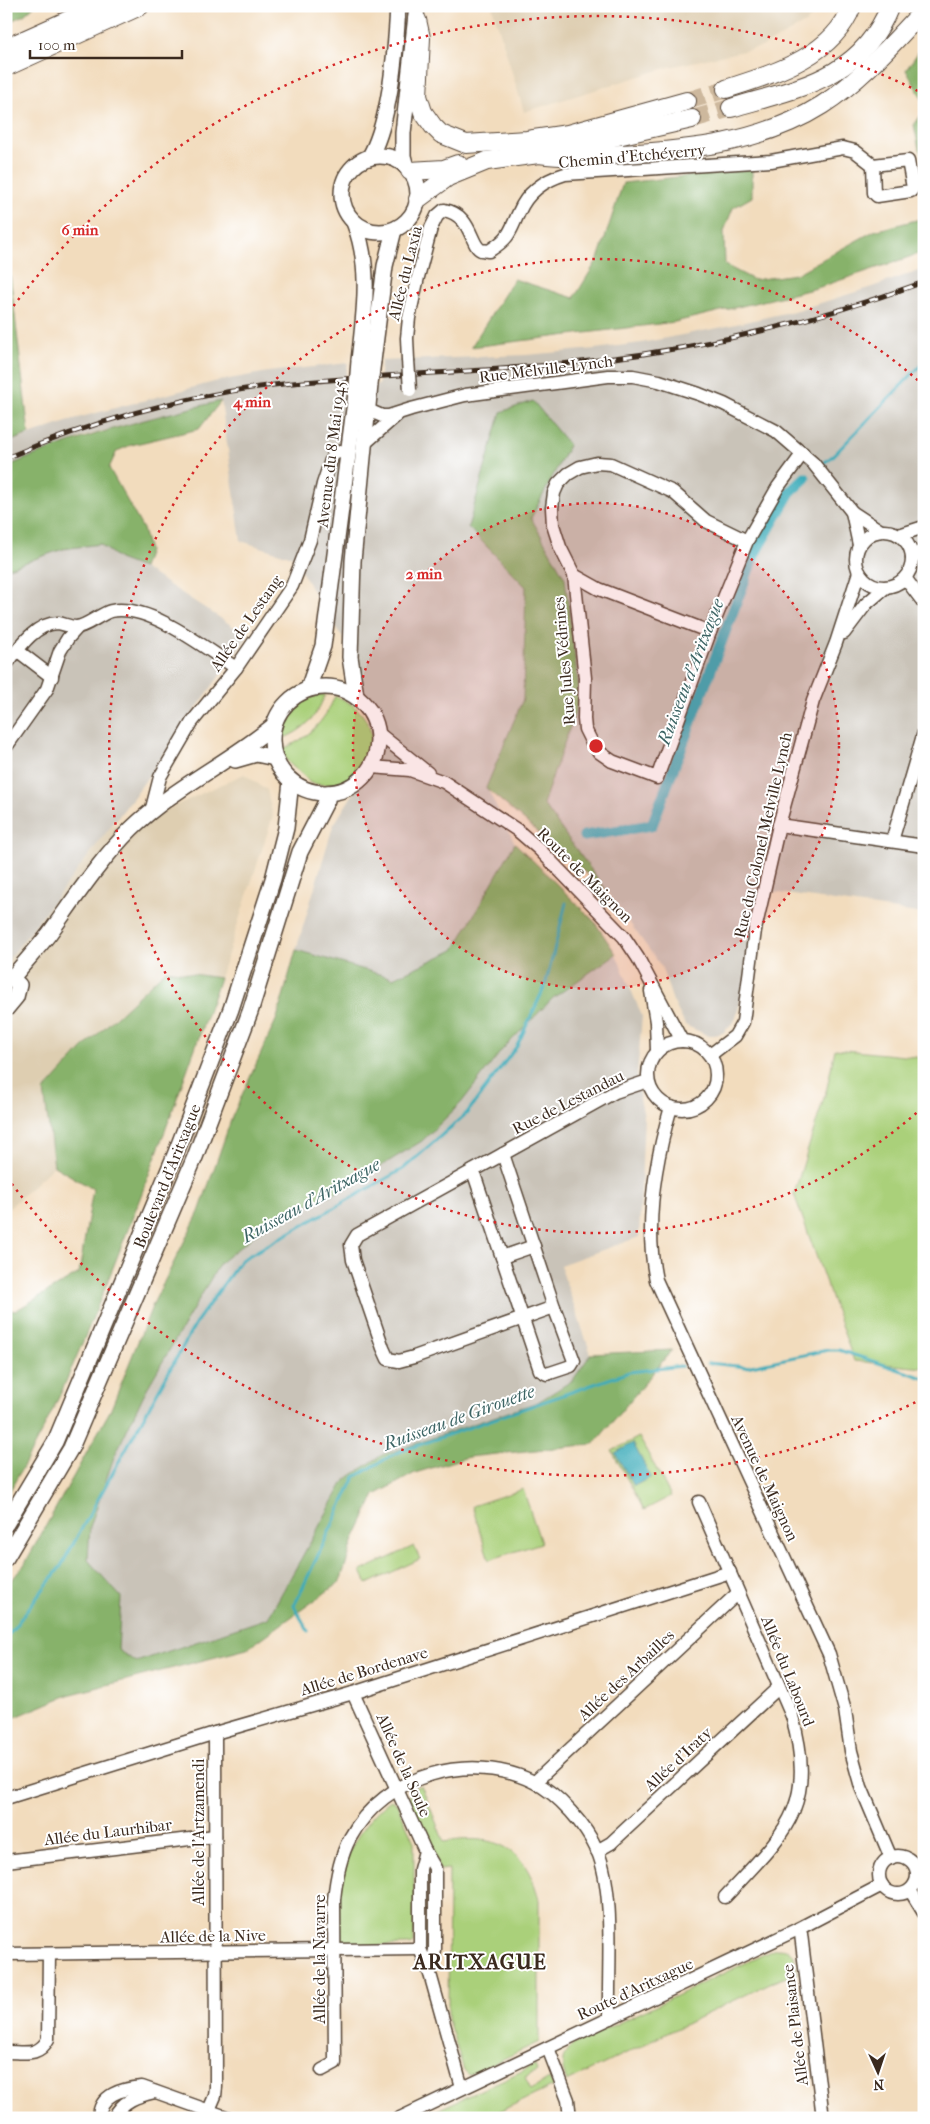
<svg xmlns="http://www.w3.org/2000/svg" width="930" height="2124" viewBox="0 0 930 2124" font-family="'IM FELL French Canon',serif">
<rect width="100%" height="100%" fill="#fff"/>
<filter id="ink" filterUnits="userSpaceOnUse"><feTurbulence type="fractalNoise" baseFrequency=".02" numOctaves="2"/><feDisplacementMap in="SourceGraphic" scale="10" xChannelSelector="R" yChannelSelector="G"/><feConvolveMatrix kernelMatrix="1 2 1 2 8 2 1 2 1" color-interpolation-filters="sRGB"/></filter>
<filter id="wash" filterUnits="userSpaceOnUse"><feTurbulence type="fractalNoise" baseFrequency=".0096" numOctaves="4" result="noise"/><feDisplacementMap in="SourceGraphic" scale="20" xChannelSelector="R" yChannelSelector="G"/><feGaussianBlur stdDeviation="1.12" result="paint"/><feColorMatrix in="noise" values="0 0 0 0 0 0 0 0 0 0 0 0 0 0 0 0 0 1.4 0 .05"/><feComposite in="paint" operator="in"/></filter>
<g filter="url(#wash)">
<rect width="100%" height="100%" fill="#f2dcbd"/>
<g fill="#deceb1">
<polygon points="492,6 822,6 807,22 762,47 669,67 524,112"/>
<polygon points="244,774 267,790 273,816 220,978 166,970 44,1091 54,1166 6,1211 6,963 110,827 155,815"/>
</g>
<g fill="#c9c3b8">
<polygon points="924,269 924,914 773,892 735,1020 723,1033 709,1036 685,1025 673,1001 661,966 543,804 580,698 565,578 530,518 569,445 468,527 526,587 523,699 487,788 515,843 454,950 393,978 296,950 333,826 378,754 351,650 321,605 293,557 241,541 221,401 139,421 85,436 6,467 6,443 81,417 218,381 268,372 348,363 344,386 379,385 381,361 526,355 595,349 641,343 723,327 798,310 872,287"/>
<polygon points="100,543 119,559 143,568 248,636 135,795 6,963 6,569 63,549"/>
<polygon points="616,954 642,1016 637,1076 639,1095 644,1116 639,1237 560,1265 591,1354 573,1380 538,1402 382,1455 345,1480 268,1618 136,1662 118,1650 121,1597 88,1560 90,1527 114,1457 145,1392 220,1263 262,1229 301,1207 340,1191 422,1141 461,1103 502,1050 553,998"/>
</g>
<g fill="#aad07a" stroke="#727d4c">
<path d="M325,694C317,717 304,731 281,739C284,713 299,698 325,694Z"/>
<path d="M335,696C397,718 375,797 310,783C300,769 284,765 282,749C308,739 325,721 335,696Z"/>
<polygon points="835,1049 924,1058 924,1368 854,1361 794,1194 827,1088"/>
<polygon points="639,1437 671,1496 644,1510 612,1451"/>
<polygon points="523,1489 541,1543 489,1560 472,1506"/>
<polygon points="414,1546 420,1559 367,1584 361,1571"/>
<path d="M421,1785L444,1842C496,1833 526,1847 539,1900V2042L469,2075L464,2070L448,2020L449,1869L440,1870L409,1798L412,1789Z"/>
<path d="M391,1800L397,1804L414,1842V1942L410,1945L344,1946L338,1942C339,1921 338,1900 340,1880C343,1854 369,1814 391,1800Z"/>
<path d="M775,1949C795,1949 795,1956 797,1973L770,1983L567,2082C561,2066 560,2058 572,2045Z"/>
<polygon points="535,2065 537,2071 525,2077 531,2090 549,2079 554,2086 485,2118 420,2118"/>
</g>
<g fill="#87b26a" stroke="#616e44">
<polygon points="6,6 34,6 24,15 6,23"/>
<polygon points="924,44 924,102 906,70"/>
<polygon points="924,111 924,157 919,149 914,125"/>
<polygon points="752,169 752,197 733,208 724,231 725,265 754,280 796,274 874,231 924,218 924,252 817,288 675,322 471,347 514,279 574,298 598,259 623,183"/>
<polygon points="6,240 29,434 6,443"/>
<path d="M221,401L199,429L131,445L117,451L109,468L143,529L149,551L143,568L119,559L100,544L63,549L6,569V467C76,437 148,418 221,401Z"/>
<polygon points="533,401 569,445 531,518 565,578 580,698 543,804 606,890 486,788 523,699 526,587 468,527 501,412"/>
<polygon points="515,843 594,921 616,954 553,998 502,1050 461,1103 422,1141 340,1191 301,1207 262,1229 220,1263 145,1392 114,1457 90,1527 88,1560 121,1597 118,1650 136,1662 268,1618 345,1480 382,1455 538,1402 573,1380 591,1354 672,1350 594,1444 468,1457 415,1473 375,1495 354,1539 340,1582 247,1649 68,1695 6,1721 6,1587 24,1565 111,1409 153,1304 199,1212 232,1117 277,1018 296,950 393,978 454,950"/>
<path d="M166,970L220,978C171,1116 122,1253 64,1386C47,1424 26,1461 6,1498V1309L15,1311L79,1273L93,1189L54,1166L44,1091L83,1048Z"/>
</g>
<polygon fill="#3dacba" stroke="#3c6b6c" points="633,1443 651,1477 634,1486 615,1453"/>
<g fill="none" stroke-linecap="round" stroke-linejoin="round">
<g stroke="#3dacba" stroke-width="3">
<polyline points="825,462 834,455 924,362"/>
<polyline points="708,1363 746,1367 828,1350 839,1350 924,1378"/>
<polyline points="308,1631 294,1606 355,1477 396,1453 629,1372 682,1366"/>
<polyline points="6,1638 61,1566 197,1321 241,1260 403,1169 467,1113 517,1046 545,986 566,903"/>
</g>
<polyline stroke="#3dacba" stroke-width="11" points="584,836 652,825 755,553 790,492 805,478"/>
</g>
</g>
<g filter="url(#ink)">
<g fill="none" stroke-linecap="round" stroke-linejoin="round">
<g stroke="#cdb89d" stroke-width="18" stroke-dasharray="18 9" stroke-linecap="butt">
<polyline points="687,101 726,89"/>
<polyline points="692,119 731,108"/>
</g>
<g stroke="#564536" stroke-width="15">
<g id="minor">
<polygon points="908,161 913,188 911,191 877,196 874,193 873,165"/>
<path d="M408,360L407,338L409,318L418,277L431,228L437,216L444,210C472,215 470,245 481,250C482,250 488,251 489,251C511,237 509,233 519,212C528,191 545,180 565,174L771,161L843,148L855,151L873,165"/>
<polyline points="368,410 382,416 389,416 411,409 465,395 608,376 633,376 659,381 699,394 724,404 776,431 813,463 852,512"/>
<polyline points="364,444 397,415"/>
<circle cx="884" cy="559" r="28"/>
<polyline points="899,535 924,527"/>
<polyline points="747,541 706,521 673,492 611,464 597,463 580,467 568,474 558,484 554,493 552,508 553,525 560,547 574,575 585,678 584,719 585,729 591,741 599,752 612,761 657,778 710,632 747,541 778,487 803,453"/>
<polyline points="859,545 852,512 881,531"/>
<polyline points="912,558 924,549"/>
<polyline points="574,575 599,589 710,632"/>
<polyline points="905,578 924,603"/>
<polyline points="844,633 866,604 886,587"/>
<polyline points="18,651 52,677"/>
<path d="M6,665C18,649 35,623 58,623C64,624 70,627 76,627C86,627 100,614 111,611C149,603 205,648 236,668"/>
<polyline points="378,733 428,773"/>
<polyline points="6,747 47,689 60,651 68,638 78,627"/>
<polyline points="371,767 410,770 444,782 517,830 539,849 624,937 638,958 682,1041"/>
<polyline points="151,812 160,777 192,722 236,668 292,586 310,540 323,484 333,454 350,449"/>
<polyline points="779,825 924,846"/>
<polyline points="892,841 924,732"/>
<polyline points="651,991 656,1022 657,1051"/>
<circle cx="682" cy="1075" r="34"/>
<polyline points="710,1055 735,1036 743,1022 755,930 779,825 813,701 836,643 859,572"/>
<path d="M671,1107C655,1162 644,1224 656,1280L829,1654L845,1710L851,1751L861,1787L891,1858"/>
<polyline points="473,1171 540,1370 547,1374 571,1366 574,1361 554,1307 503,1154"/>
<polyline points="502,1257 534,1246"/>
<polyline points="554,1307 414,1357 399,1361 388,1359 383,1348 353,1260 351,1245 357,1235 615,1092 648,1081"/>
<path d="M699,1502L792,1716C818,1809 784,1833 725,1897"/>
<polyline points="353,1693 425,1851 435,1868 435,1950 430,1974"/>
<polyline points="535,1782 738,1593"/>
<polyline points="6,1798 215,1733 353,1693 730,1572"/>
<polyline points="425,1851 420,1869 420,1949 430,1974 462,2088"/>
<polyline points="597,1851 611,1843 778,1688"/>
<circle cx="898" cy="1875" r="19"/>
<polyline points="6,1861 215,1836"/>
<polyline points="910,1890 924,1913"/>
<polyline points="798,1929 801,1934 823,2118"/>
<polyline points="6,1954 420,1949"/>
<polyline points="548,2048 568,2100 570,2118"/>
<path d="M6,2052C24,2052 39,2057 48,2039L49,1954"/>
<path d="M322,2070L335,2063L334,1900C336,1879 340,1857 350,1838C384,1774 471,1751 534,1782C559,1794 586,1826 597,1850C615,1891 608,1966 609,2012L611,2018"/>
<polyline points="209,2110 215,2096 216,2087 215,1733"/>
<path d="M99,2118C99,2094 122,2089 142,2087L229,2118"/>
<path d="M114,2118C122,2100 138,2096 155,2092"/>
<polyline points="400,2118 798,1929 882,1885"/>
</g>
</g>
<g stroke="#564536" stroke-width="18">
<g id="major">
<circle cx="380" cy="194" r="38"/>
<path d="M369,158C390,123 396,47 398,6"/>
<polyline points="406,167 403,156 403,133 417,6"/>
<path d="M354,222C372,268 364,314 359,361"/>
<polyline points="373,361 385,266 394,230"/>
<circle cx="325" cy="740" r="53"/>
<polyline points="308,689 323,646 357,386"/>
<polyline points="356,696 350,657 353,561 370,385"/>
<polyline points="235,760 256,754 275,758"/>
<polyline points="6,975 12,978 19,985 16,997 6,1009"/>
<path d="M12,978C24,963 37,949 49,934C75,898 100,860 131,829C173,788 228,763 273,726"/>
<polyline points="6,1524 55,1442 175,1155 231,1009 273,879 286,828 291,781"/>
<polyline points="6,1558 71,1448 195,1157 250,1012 300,852 327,800 328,793"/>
</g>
</g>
<g stroke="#564536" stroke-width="20">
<g id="highway">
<polyline points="417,20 421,38 418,96 423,112 433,126 441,134 466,144 527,140 568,134 687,101"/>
<polyline points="6,48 100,6"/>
<polyline points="6,67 140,6"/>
<path d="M726,89C772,74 833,57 852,6"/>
<path d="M731,108C798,88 861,79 890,6"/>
<path d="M539,154C567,158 594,156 622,154C690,150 762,143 822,105C861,80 892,44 924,10"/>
<polyline points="410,171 444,169 458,164"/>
<polyline points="418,199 448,177 487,161 539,154 692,119"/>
</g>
</g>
<use href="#minor" stroke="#fff" stroke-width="12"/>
<use href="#major" stroke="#fff" stroke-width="15"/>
<use href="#highway" stroke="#fff" stroke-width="18"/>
<g stroke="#3b2a1e" stroke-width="5">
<path id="rail" d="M6,458C91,422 182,396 274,385C382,373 491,373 599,360C709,347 819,320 924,282"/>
</g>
<use href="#rail" stroke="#fff" stroke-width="3" stroke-dasharray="9" stroke-linecap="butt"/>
<g stroke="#564536" stroke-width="15" stroke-linecap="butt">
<polyline id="minor-bridge" points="408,360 410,390"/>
</g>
<g stroke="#564536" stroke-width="18" stroke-linecap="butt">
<g id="major-bridge">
<polyline points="370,385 373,361"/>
<polyline points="357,386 359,361"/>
</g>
</g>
<use href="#minor-bridge" stroke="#fff" stroke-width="12"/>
<use href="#major-bridge" stroke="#fff" stroke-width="15"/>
</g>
</g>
<circle cx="596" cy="746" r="243" fill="#d62828" fill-opacity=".12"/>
<g fill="none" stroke="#d62828" stroke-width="2.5" stroke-dasharray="2.5 5">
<circle cx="596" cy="746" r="243"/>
<path d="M922 1108A487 487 0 1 1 922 384"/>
<path d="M922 1399A730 730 0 0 1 9 1180M9 312A730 730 0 0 1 922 93"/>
</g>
<g text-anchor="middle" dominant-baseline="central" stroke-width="4" stroke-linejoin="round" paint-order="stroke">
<g font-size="16" fill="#3b2a1e" stroke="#fff">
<text transform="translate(632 156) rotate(-5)">Chemin d'Etchéverry</text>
<text transform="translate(405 273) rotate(-76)">Allée du Laxia</text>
<text transform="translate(546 369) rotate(-7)">Rue Melville-Lynch</text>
<text transform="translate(331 454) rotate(-83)">Avenue du 8 Mai 1945</text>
<text transform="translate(246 623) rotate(-55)">Allée de Lestang</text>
<text transform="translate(564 661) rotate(-95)">Rue Jules Védrines</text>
<text transform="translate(763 835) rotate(-77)">Rue du Colonel Melville Lynch</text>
<text transform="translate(585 875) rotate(45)">Route de Maignon</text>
<text transform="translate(568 1102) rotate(-27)">Rue de Lestandau</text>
<text transform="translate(167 1176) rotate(-68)">Boulevard d'Aritxague</text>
<text transform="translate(765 1478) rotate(65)">Avenue de Maignon</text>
<text transform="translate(364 1671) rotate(-17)">Allée de Bordenave</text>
<text transform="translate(788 1671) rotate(68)">Allée du Labourd</text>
<text transform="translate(626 1675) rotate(-43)">Allée des Arbailles</text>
<text transform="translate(678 1759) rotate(-43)">Allée d'Iraty</text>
<text transform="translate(404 1765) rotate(66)">Allée de la Soule</text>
<text transform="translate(108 1832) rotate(-7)">Allée du Laurhibar</text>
<text transform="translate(198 1832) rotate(-90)">Allée de l'Artzamendi</text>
<text transform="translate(213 1936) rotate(-1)">Allée de la Nive</text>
<text transform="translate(319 1959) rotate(-90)">Allée de la Navarre</text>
<text transform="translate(635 1989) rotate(-25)">Route d'Aritxague</text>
<text transform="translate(795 2025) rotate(-97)">Allée de Plaisance</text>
</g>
<g font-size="18" font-style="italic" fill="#3c6464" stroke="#fff">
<text transform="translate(691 672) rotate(-69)">Ruisseau d'Aritxague</text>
<text transform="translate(311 1201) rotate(-29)">Ruisseau d'Aritxague</text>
<text transform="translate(459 1418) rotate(-20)">Ruisseau de Girouette</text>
</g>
<g font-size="21" font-weight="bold" letter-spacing="1" fill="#3b2a1e" stroke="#fff">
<text x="480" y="1962">ARITXAGUE</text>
</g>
</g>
<circle cx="596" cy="746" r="8" fill="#d62828" stroke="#fff" stroke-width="2.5"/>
<g font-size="15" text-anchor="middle" font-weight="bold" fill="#d62828" stroke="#fff" stroke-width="4" stroke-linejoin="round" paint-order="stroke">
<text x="80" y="235">6 min</text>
<text x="252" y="407">4 min</text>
<text x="424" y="579">2 min</text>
</g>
<rect width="930" height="2124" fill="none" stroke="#fff" stroke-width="25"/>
<g transform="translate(878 2072) rotate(177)" stroke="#ffffff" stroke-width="4" paint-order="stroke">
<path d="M0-4L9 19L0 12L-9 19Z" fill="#3b2a1e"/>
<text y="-8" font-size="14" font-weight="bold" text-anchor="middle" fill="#3b2a1e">N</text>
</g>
<path d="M30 50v8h152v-8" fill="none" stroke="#3b2a1e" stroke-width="2.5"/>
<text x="38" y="50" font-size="15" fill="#3b2a1e" stroke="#ffffff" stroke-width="4" paint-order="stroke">100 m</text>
</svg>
